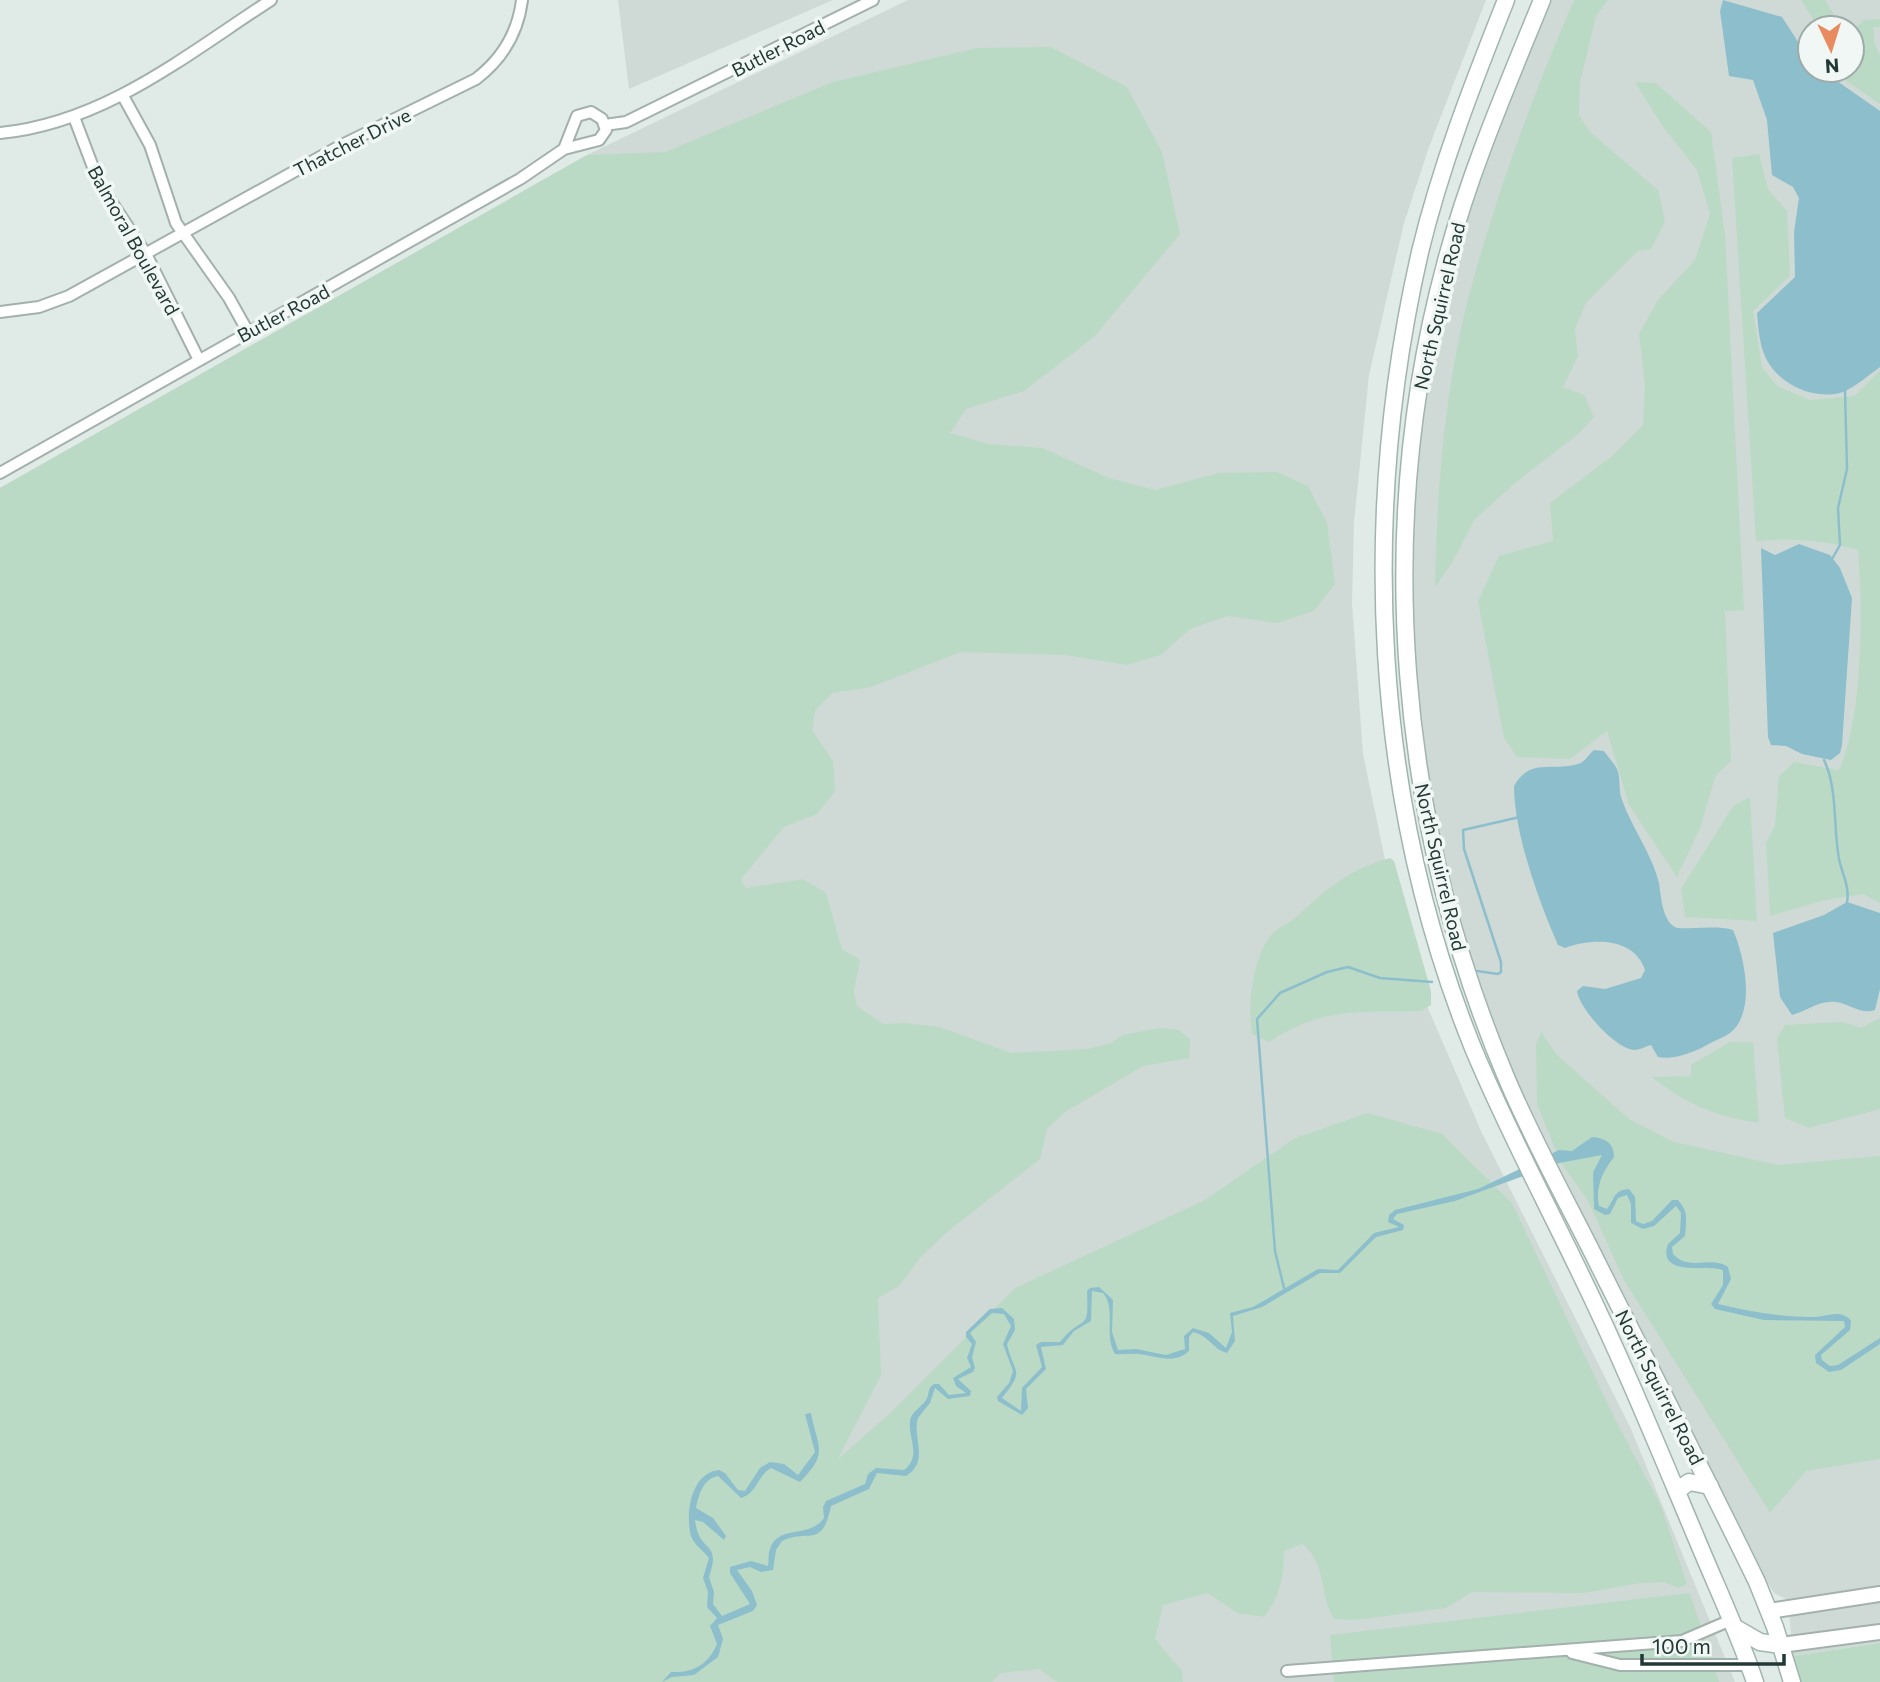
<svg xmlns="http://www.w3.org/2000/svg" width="1880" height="1682" viewBox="0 0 1880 1682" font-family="Commissioner,sans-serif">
<rect width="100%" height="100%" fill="#e0eae6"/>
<g fill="#cfdad6" fill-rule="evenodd">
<polygon points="618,0 833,0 629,89"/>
<polygon points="908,0 1486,0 1429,147 1404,223 1369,375 1354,522 1352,604 1363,754 1392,893 1424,999 1481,1131 1631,1429 1735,1682 0,1682 0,488 587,155"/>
<path d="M1548,0H1880V1643L1793,1656L1788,1600L1774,1593L1757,1566L1539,1135L1495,1034L1451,900L1420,743L1411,620L1412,510L1426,381L1447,284L1474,189ZM1810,28H1852V70H1810Z"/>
</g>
<g fill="#bbdac5">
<path d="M1574,0H1608L1596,16L1580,83L1579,115L1590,132L1658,190L1665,222L1651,249L1638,251L1586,303L1575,329L1578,356L1563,387L1584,395L1594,417L1577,435L1515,483L1474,520L1452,563L1435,587C1437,481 1446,372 1476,270C1502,179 1536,87 1574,0Z"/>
<polygon points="1801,0 1825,0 1842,28 1819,28"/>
<polygon points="1880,19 1880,27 1873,27 1874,41 1880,56 1880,104 1832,71 1852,70 1852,33 1863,20"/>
<path d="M1051,47L1127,87L1162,152L1180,234L1094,337L1024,391L966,409L950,433L989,444L1042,448L1109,478L1155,490L1219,473L1277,472L1308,486L1327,523L1335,584L1314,611L1277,623L1228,616L1190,629L1161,655L1127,665L1065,655L961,652L871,687L832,693L815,711L812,730L833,761L835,791L817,814L784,827L741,879L746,888L803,879L826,893L842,949L860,960L854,991L857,1006L883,1024L905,1023L940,1027L1011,1053L1087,1049L1111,1043L1123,1035L1160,1028L1179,1030L1190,1039L1189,1058L1143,1066L1065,1112L1047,1129L1040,1159L946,1233L921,1257L899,1286L878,1298L881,1375L838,1459L889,1414L1015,1288L1205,1200L1295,1138L1368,1113L1442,1134L1512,1203L1615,1419L1661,1506L1687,1584L1678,1588L1664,1582L1640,1583L1584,1593L1472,1592L1446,1608L1355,1620L1334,1619C1319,1595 1327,1562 1302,1544L1284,1551C1284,1577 1280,1596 1264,1617L1237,1613L1208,1593L1163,1605L1155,1639L1182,1671L1183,1682H1057L1039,1669L1001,1673L992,1682H0V488L587,155L665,152L833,82L977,48Z"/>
<polygon points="1635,82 1656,83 1711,132 1725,235 1744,610 1725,611 1731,761 1716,775 1700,828 1677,877 1629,805 1607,731 1570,759 1517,757 1504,738 1478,601 1499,556 1553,541 1550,503 1612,456 1643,425 1645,384 1639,334 1658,300 1695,260 1710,214 1697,170 1661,124"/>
<path d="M1759,154L1768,189L1787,211L1790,276L1753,311L1762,367L1777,386L1810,400L1854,396L1880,371V903L1863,894L1821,901L1770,916L1766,843L1775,826L1779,776L1794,762L1839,770C1863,717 1863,609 1858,550C1823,540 1793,538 1756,541L1732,158Z"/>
<polygon points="1750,797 1757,921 1685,917 1681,889 1733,806"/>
<path d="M1390,858L1394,861L1431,991V1005L1421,1011C1358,1013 1325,1006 1269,1042L1252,1034C1247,1007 1253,952 1274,932C1280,926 1290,923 1296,917C1328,888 1347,870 1390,858Z"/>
<polygon points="1880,1018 1880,1109 1809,1128 1785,1118 1777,1039 1785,1025 1842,1022 1861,1028"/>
<polygon points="1541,1032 1557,1055 1629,1119 1674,1142 1778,1165 1880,1156 1880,1459 1806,1471 1770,1513 1624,1280 1588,1201 1560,1161 1537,1104 1536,1045"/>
<path d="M1730,1042H1753L1759,1123C1717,1117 1685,1104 1652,1077L1691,1076V1065Z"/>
<polygon points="1690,1593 1719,1682 1334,1682 1330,1635"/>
<polygon points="1880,1643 1880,1682 1799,1682 1793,1656"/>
</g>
<g fill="#8cbecc">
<path d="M1723,0L1782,17L1802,48L1815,79L1837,81L1880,111V367C1869,375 1855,387 1843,392C1812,402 1773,382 1763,351C1759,339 1758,325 1757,313L1795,277L1794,232L1799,198L1793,187L1772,175L1767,120L1753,80L1729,76L1720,11Z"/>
<polygon points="1799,544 1830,555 1840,568 1852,598 1842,745 1840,753 1831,760 1802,754 1786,746 1771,745 1768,737 1761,548 1775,555"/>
<path d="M1594,750L1604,751C1608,757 1614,763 1617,769C1621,778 1618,790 1622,800C1632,828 1652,854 1659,883C1661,896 1662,920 1675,927C1681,931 1715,924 1733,930C1744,955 1757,1012 1730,1033C1723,1038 1713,1041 1705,1046C1692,1053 1673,1060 1658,1057L1651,1045C1646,1046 1640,1050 1635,1050C1616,1050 1579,1008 1577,991L1583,986L1605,989L1641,978L1645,970C1634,937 1592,938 1565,948L1558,945C1539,902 1514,833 1514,786C1530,757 1552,772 1578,764C1584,763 1589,754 1594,750Z"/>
<path d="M1847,902L1880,913V989L1875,1010C1860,1015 1851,1004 1836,1002C1818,1000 1808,1011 1792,1015L1780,997L1773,933L1824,915Z"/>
<path d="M1592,1137C1605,1138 1614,1143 1614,1157C1603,1171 1595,1187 1599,1206L1607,1209C1615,1199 1613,1190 1629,1189L1635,1197L1636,1221L1643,1224L1652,1221L1672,1200H1678C1689,1212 1686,1221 1685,1236L1672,1247L1673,1254C1689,1272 1711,1255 1728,1267L1731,1279L1718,1304C1751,1312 1782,1317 1816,1317C1828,1316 1842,1309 1851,1321L1850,1330L1821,1355L1822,1360L1830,1366L1838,1365L1880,1338V1344L1841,1370L1829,1372L1816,1363L1815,1355L1845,1327L1844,1321L1764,1320L1715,1309L1711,1304L1723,1285V1270C1711,1264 1656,1278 1668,1244L1680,1233L1681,1213L1676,1206L1654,1226L1643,1229L1631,1223V1204L1627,1195L1618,1198L1610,1214L1605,1215L1594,1209L1593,1172L1602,1155L1559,1163L1455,1201L1397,1214L1393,1219L1404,1225L1403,1230L1376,1237L1340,1273H1320L1262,1307L1233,1316L1235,1341L1227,1353C1214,1350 1208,1335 1193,1332L1189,1337V1351C1174,1365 1156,1356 1139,1354C1131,1353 1123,1355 1115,1354C1103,1333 1117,1310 1103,1293L1092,1291L1091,1321L1074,1331L1063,1345L1041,1347L1046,1369L1026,1389L1028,1408L1022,1415L998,1401L997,1397L1009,1383L1013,1371L1003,1344L1011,1326L1004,1314L992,1313L970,1333L976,1342L972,1357L975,1368L973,1372L958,1379L971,1391L970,1396L948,1399L935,1388L930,1403L918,1418C912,1438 930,1461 906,1476L877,1473L869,1489L831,1506C822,1550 809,1528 782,1541L776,1550L773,1570L761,1572L750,1567L737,1570L752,1591L757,1605L753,1611L718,1625L723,1639L718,1657L694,1675L672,1677L662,1682L671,1672C693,1673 708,1665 717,1644L710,1626L717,1618L707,1607L708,1592L703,1578L709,1558C703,1550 694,1545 691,1536C685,1513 691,1473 719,1470L725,1473L738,1490L745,1491L760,1468L770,1462L784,1464L798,1475L815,1452L805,1414L811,1413C817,1447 830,1452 800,1482L771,1468C757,1476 757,1494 741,1498L718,1476C703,1479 699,1494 696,1508L713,1518L726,1536L724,1540L703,1522L695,1520C699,1555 722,1539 709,1577L714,1592L713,1604L722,1616L750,1604L730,1573V1567L751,1561L768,1566C769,1560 768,1554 770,1549C778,1524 809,1539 824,1518L823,1507L826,1501L865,1484L868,1474L876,1468L904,1470C922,1456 908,1439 910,1421C911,1411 923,1407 927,1398C930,1391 927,1389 934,1384H939L949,1395L966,1393L956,1386L953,1378L971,1367L967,1358L972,1344L966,1337V1332L990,1309L1002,1308L1014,1319L1015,1330L1007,1344C1014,1375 1026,1368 1002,1398L1021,1411L1022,1388L1042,1367L1036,1345L1041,1342H1060C1084,1312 1089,1335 1087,1291L1090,1288L1099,1287L1113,1300L1112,1332L1118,1350L1136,1349L1166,1355L1185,1349L1184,1336L1193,1328L1209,1333L1226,1348L1232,1332L1230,1313L1253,1307L1318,1269L1338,1270L1374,1233L1399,1227L1388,1222L1389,1215L1395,1210L1478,1189L1559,1150L1572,1151Z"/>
</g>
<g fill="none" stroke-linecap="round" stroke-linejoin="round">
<g stroke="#8cbecc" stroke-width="2.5">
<polyline points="1832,559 1840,545 1838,508 1847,469 1845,391"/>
<path d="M1824,760C1838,789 1833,827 1839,859C1842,874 1850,887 1847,902"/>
<polyline points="1477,971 1498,974 1501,972 1501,962 1464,849 1463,830 1520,817"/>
<polyline points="1284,1288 1275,1251 1257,1019 1280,993 1327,972 1348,967 1380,978 1432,982"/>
</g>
<g stroke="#a3b1ad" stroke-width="14">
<g id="minor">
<polyline points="123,96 150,145 176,223 229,298 248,332"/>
<polyline points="74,117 99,183 146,254 199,360"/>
<polyline points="605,125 626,122 873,0"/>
<path d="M0,133C104,123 186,55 271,0"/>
<path d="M0,312L39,307L69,296L342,145L476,79C502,59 518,33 522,0"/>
<polyline points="0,473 520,179 564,149 599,140 606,130 602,119 591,112 577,116 564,149"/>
<polyline points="1572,1653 1620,1665 1749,1665"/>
<polyline points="1287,1671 1682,1641 1731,1620"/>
</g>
</g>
<g stroke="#a3b1ad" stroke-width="18">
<g id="tertiary">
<polyline points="1769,1611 1880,1594"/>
<polyline points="1781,1645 1880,1632"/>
</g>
</g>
<g stroke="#a0b5af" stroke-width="19">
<g id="secondary">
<path d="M1506,0C1473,83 1441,165 1420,252C1360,514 1372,798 1473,1048C1505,1125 1544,1198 1580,1273C1623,1361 1660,1452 1698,1542C1717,1588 1739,1634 1755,1682"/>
<path d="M1542,0C1507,86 1470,171 1446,261C1373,530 1398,821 1506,1077C1532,1139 1565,1198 1595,1258C1649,1366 1704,1473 1757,1582L1775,1627L1792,1682"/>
<polyline points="1677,1491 1689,1482 1710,1486"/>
<polyline points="1734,1627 1760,1642 1781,1645"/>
</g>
</g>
<use href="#minor" stroke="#fff" stroke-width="10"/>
<use href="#tertiary" stroke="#fff" stroke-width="14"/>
<use href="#secondary" stroke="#fff" stroke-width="16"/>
</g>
<g text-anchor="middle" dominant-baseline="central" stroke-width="7" stroke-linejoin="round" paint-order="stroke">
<g font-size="19" fill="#223935" stroke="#f1f7f4">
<text transform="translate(778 48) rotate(-27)">Butler Road</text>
<text transform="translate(352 142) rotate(-27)">Thatcher Drive</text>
<text transform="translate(134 240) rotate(61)">Balmoral Boulevard</text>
<text transform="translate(1439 306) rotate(-77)">North Squirrel Road</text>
<text transform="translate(283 313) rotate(-28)">Butler Road</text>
<text transform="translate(1441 867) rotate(77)">North Squirrel Road</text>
<text transform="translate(1660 1387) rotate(63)">North Squirrel Road</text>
</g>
</g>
<g transform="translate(1831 49) rotate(176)"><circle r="33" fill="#f1f7f4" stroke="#9eaba8" stroke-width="2"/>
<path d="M0-5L12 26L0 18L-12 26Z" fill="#e98b60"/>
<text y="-10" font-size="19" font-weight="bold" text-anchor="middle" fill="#223935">N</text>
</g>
<path d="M1642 1654v10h142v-10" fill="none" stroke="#223935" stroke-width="3.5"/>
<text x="1652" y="1654" font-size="21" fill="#223935" stroke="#f1f7f4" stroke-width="5" paint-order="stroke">100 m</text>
</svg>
